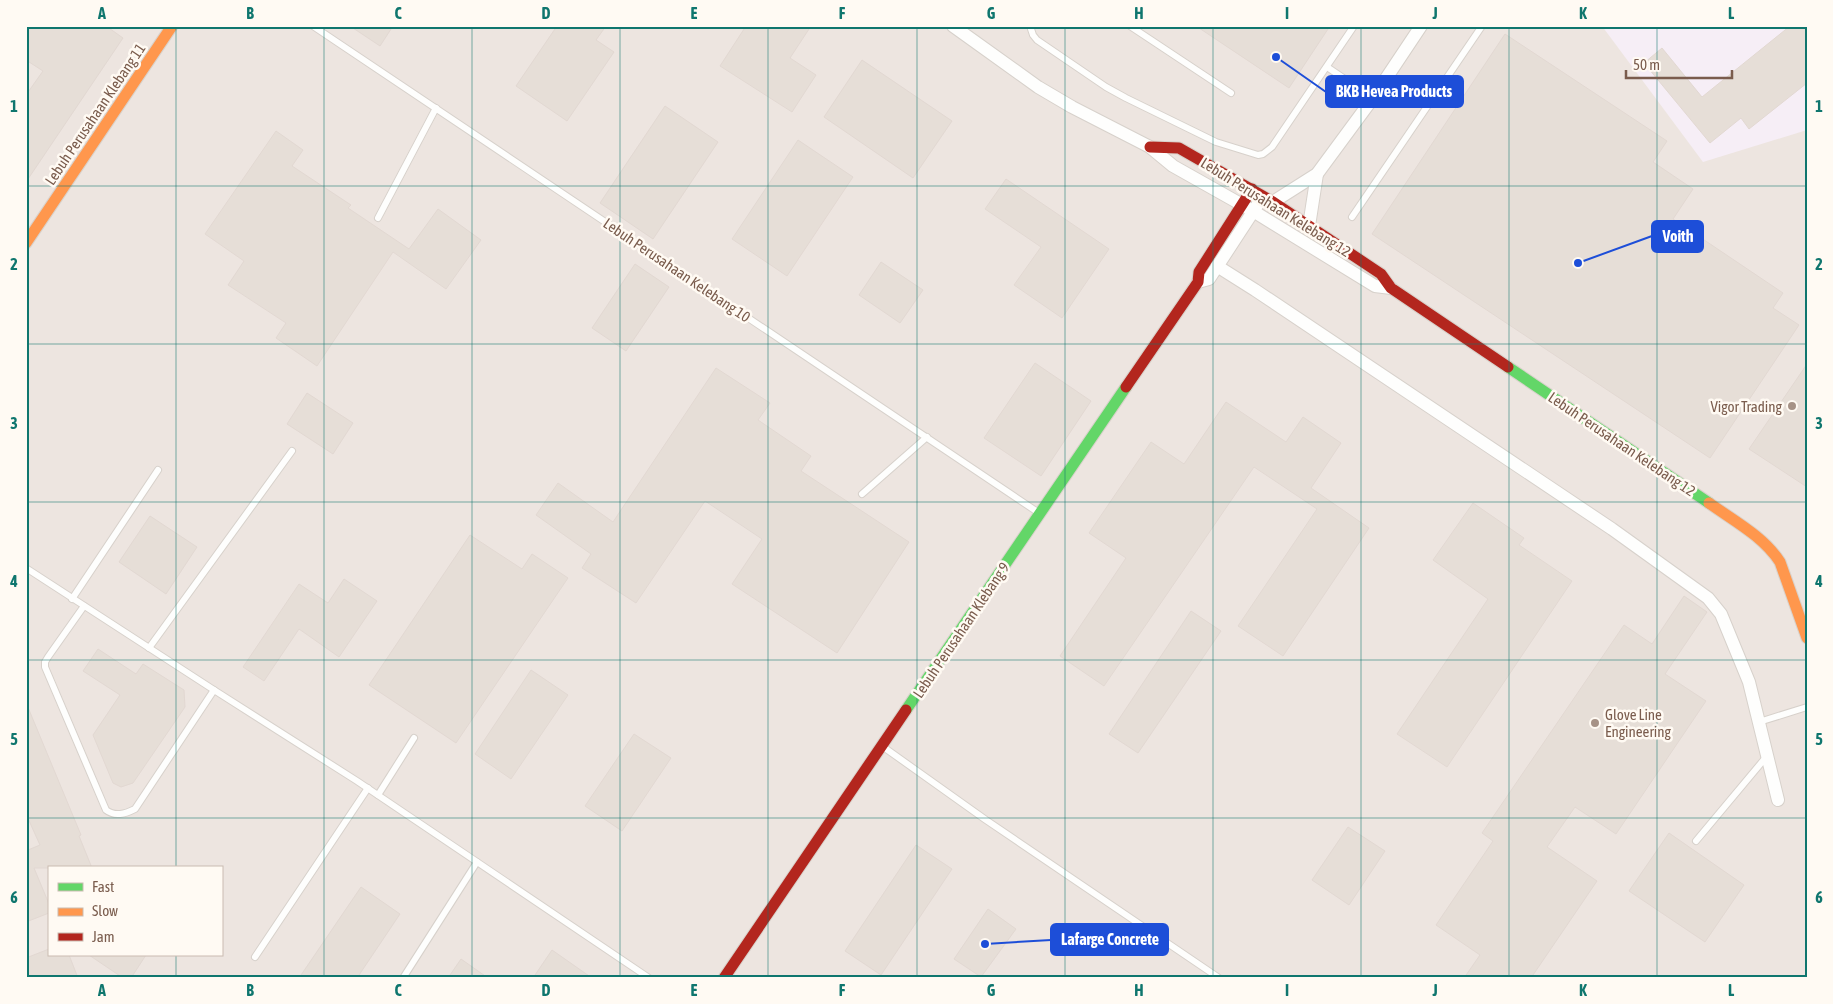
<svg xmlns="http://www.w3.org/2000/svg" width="1833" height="1004" viewBox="0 0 1833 1004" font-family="'Asap Condensed',sans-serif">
<rect width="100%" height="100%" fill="#f9f5f0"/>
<path fill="#ede5e0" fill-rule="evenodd" d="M26,26H1807V978H26ZM49,868H221V955H49Z"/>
<polygon fill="#f6eef6" points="1602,26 1807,26 1807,130 1703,162"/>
<g fill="#e6ded7" stroke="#e2d8d2">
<polygon points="26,26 106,26 123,38 26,182 26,95 43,71 26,60"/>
<polygon points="350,26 393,26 380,46"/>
<polygon points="557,26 606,26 596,40 614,52 567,121 516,86"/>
<polygon points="746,26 811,26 790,58 816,75 792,112 720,66"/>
<polygon points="1196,26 1330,26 1289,88"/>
<polygon points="1790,26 1807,26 1807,83 1749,129 1741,118 1710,143 1644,63 1662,48 1702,97"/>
<polygon points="1505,34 1667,141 1653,162 1693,189 1673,219 1783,293 1773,308 1799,325 1710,458 1372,234"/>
<polygon points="862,60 952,121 913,178 824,117"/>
<polygon points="665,106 718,142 653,239 600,203"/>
<polygon points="276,131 303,150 292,166 351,205 348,208 409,249 438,209 481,240 446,289 393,252 317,366 276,338 286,323 228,285 244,261 205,234"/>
<polygon points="798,140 853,177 787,276 732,239"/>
<polygon points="1006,179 1109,249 1062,318 1014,285 1041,247 985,209"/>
<polygon points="881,262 923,290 900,323 859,295"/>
<polygon points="635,264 669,287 626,351 592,328"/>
<polygon points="1035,363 1091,401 1041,476 984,438"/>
<polygon points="1807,364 1807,487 1749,449"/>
<polygon points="716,368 770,403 758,420 811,456 801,471 909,542 837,653 732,584 762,539 705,501 636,603 582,568 591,554 536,515 558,483 613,522"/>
<polygon points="307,393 353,423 333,454 287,424"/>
<polygon points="1226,402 1286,442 1303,417 1341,443 1311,488 1369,528 1283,656 1238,626 1317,509 1254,467 1104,686 1060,656 1126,558 1089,533 1151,442 1184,464"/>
<polygon points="1473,503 1524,538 1519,545 1572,581 1447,767 1397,734 1488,599 1433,560"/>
<polygon points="150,516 197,547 166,594 119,562"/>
<polygon points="470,535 522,569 532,554 568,578 456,743 369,685"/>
<polygon points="344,579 377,601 339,657 299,629 264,681 243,667 299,584 328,603"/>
<polygon points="1684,596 1707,612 1665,674 1706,701 1616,834 1575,807 1547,847 1597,881 1531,978 1464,978 1480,955 1436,925 1493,841 1482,833 1624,625 1652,644"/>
<polygon points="1191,611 1221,631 1138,753 1109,734"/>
<polygon points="98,649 136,674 143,664 184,690 185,707 133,783 121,787 113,783 93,735 120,695 83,671"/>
<polygon points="531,670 568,695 511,779 475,754"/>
<polygon points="27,705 81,835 79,836 92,868 34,868 49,904 49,913 26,922 26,849 28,850 40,845 26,814"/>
<polygon points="634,734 671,758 622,831 585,806"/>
<polygon points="1348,827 1385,851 1349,905 1312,880"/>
<polygon points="1669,833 1744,885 1705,942 1629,891"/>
<polygon points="916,845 952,869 881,975 845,951"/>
<polygon points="361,887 400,914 357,978 299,978"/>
<polygon points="988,909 1016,929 981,977 954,959"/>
<polygon points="49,949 49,955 69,955 78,978 26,978 26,958"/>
<polygon points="552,950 592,978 533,978"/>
<polygon points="89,955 146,955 131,978 123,978"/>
<polygon points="461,959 488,978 448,978"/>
</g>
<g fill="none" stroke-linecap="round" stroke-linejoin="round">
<g stroke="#d7d1cb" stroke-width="8">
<g id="lane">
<polyline points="313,26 1039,513"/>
<polyline points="1030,26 1033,35 1037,40 1106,87 1126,98 1216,142 1258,155 1263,154 1272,147 1354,26"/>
<polyline points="1130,26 1231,93"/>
<polyline points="1327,67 1373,98"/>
<polyline points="1352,217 1482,26"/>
<polyline points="378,218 436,108"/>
<polyline points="862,494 927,437"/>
<polyline points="26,568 214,690 357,781 649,978"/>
<polyline points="72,599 158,470"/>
<path d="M84,606L48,657L45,662V667L106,810C115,817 125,814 135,809L214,690"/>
<polyline points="149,648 292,451"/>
<polyline points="1759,722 1807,707"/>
<polyline points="882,746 986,820 1219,978"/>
<polyline points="378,795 414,738"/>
<polyline points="1696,841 1767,756"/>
<polyline points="255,957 368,788"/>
<polyline points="403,978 477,862"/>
</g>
</g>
<g stroke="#d7d1cb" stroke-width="14">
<g id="street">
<polyline points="953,26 1038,87 1072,107 1150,147 1173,166 1253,211 1375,286 1391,288"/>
<polyline points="1273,202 1317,174 1373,98 1421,26"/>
<polyline points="1309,226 1317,174"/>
<polyline points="1217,266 1255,290 1612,529 1708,598 1721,614 1749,682 1778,800"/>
<polyline points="1198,282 1209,279 1258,204"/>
</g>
</g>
<g stroke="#d9d2cb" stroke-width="13">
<g id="fast">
<polyline points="1508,367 1709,503"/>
<polyline points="906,710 1126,387"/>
</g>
</g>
<g stroke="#d9d2cb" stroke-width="13">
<g id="slow">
<polyline points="26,243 172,26"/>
<path d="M1709,503C1734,521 1763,536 1780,562L1807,638"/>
</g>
</g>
<g stroke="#d9d2cb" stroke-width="13">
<g id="jam">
<polyline points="1150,147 1179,148 1273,202 1381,274 1391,288 1508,367"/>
<polyline points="1126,387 1198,282 1199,272 1252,189"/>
<polyline points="724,978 906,710"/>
</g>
</g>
<use href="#lane" stroke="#fefefd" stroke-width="6"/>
<use href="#street" stroke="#fefefd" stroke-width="12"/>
<use href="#fast" stroke="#63d668" stroke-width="11"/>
<use href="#slow" stroke="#ff974d" stroke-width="11"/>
<use href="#jam" stroke="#b3261e" stroke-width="11"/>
</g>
<path fill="none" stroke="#0f766e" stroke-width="1" stroke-opacity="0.55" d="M176,26V868M324,26V978M472,26V978M620,26V978M768,26V978M917,26V978M1065,26V978M1213,26V978M1361,26V978M1509,26V978M1657,26V978M26,186H1807M26,344H1807M26,502H1807M26,660H1807M26,818H1807M176,955V978"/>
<g fill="#a69286" stroke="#fffaf3" stroke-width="2">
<circle cx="1792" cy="406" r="5"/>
<circle cx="1595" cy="723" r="5"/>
</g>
<g text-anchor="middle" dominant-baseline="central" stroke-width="5" stroke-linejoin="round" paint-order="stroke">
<g font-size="15" fill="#7a5c4d" stroke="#fffaf3">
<text transform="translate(95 114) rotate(-56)">Lebuh Perusahaan Klebang 11</text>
<text transform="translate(1276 207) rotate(32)">Lebuh Perusahaan Kelebang 12</text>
<text transform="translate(677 270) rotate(34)">Lebuh Perusahaan Kelebang 10</text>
<text transform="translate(1622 444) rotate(34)">Lebuh Perusahaan Kelebang 12</text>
<text transform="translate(961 630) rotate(-56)">Lebuh Perusahaan Klebang 9</text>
</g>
<g font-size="15" fill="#7a5c4d" stroke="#fffaf3" text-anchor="end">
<text x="1782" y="406">Vigor Trading</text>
<text x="1605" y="714" text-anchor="start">Glove Line<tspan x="1605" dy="17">Engineering</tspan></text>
</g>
</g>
<path fill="none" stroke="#1d4ed8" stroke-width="2" d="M1276 57L1326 92M1578 263L1652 236M985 944L1051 940"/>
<g fill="#1d4ed8" stroke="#fffaf3" stroke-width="2">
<circle cx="1276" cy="57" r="5"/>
<circle cx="1578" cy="263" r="5"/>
<circle cx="985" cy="944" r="5"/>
</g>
<g fill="#1d4ed8" stroke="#1d4ed8" stroke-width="2">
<rect x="1326" y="76" width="137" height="31" rx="5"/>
<rect x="1652" y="221" width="51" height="31" rx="5"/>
<rect x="1051" y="924" width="117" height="31" rx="5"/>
</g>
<g font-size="16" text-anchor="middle" font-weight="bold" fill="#fff">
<text x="1394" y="97">BKB Hevea Products</text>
<text x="1678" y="242">Voith</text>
<text x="1110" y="945">Lafarge Concrete</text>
</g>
<rect width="1833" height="1004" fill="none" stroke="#fffaf3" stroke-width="55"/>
<rect x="48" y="866" width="175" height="90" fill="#fffaf3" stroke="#cabbb1"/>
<rect x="58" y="883" width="25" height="8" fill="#63d668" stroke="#cabbb1"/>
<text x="92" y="892" font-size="15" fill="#7a5c4d">Fast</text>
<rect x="58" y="908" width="25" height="8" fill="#ff974d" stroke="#cabbb1"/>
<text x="92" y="916" font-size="15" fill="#7a5c4d">Slow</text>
<rect x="58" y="933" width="25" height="8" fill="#b3261e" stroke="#cabbb1"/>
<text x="92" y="942" font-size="15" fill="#7a5c4d">Jam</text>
<path d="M1626 70v8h106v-8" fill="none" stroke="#7a5c4d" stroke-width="2.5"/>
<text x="1633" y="70" font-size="15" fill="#7a5c4d" stroke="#fffaf3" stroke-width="4" paint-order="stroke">50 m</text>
<rect x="28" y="28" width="1778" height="948" fill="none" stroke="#0f766e" stroke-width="2"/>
<g font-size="16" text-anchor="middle" font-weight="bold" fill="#0f766e">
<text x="102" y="19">A</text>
<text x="250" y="19">B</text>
<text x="398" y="19">C</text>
<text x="546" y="19">D</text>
<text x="694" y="19">E</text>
<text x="842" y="19">F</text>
<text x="991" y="19">G</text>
<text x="1139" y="19">H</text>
<text x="1287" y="19">I</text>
<text x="1435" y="19">J</text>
<text x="1583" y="19">K</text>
<text x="1731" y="19">L</text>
<text x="14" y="112">1</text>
<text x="1819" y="112">1</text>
<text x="14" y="270">2</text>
<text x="1819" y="270">2</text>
<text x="14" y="429">3</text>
<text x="1819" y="429">3</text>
<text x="14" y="587">4</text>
<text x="1819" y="587">4</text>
<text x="14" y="745">5</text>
<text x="1819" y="745">5</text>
<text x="14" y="903">6</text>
<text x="1819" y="903">6</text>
<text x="102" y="996">A</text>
<text x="250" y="996">B</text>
<text x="398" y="996">C</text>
<text x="546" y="996">D</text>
<text x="694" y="996">E</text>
<text x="842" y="996">F</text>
<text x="991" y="996">G</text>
<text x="1139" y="996">H</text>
<text x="1287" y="996">I</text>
<text x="1435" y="996">J</text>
<text x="1583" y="996">K</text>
<text x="1731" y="996">L</text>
</g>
</svg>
